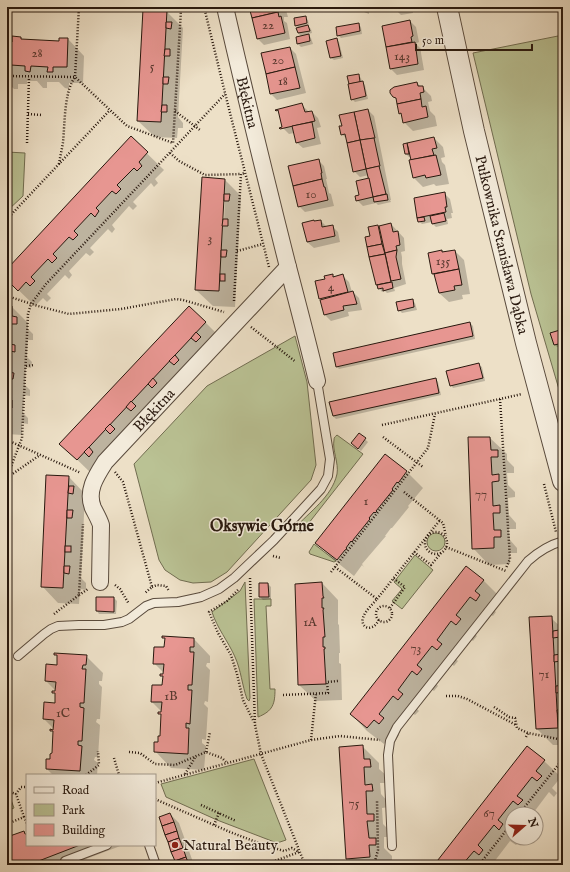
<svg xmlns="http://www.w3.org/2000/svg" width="570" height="872" viewBox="0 0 570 872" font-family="'IM FELL English',serif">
<rect width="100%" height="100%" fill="#ede0c7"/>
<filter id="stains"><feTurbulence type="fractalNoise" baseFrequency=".005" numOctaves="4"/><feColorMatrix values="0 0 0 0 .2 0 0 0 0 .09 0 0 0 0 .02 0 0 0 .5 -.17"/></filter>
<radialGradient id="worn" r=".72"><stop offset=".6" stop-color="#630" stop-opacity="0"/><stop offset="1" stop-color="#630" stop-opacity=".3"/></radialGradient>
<g fill="#bac294" stroke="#716d51">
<polygon points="563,35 563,403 531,294 473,53"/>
<polygon points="7,152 25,153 23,196 7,211"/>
<polygon points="295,336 307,382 316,465 311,480 227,572 211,582 193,583 180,580 165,570 159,560 134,464 207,386"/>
<path d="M337,435L363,454L301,533L295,528C309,512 332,497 337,474C339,463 332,450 334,440C334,437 335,437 337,435Z"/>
<circle cx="436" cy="542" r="9"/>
<polygon points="314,544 336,561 334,562 310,554 309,552"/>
<polygon points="415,555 433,570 402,609 392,601 402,589 394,582"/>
<path d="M245,582L250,698L249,701L247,699C242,685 241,670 235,657C228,641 217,628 212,612L240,591Z"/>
<path d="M254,599H271V606H266L270,689H275C275,704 273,711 258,717Z"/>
<polygon points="254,759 286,840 277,843 217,820 166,797 161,784"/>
<polygon points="7,796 10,797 14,808 7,811"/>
</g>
<g fill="#0003" fill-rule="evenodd">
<polygon points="250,7 285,7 288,17 284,17 284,21 287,23 290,39 264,45 258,39"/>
<polygon points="332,7 353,7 335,10"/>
<polygon points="361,7 366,8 369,10 369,14 364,12 361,10"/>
<polygon points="390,7 417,7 417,8 412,9 413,13 401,15 395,9 392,9"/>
<polygon points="166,11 183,28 178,117 183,123 183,128 178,128 177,138 155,137 138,121"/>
<polygon points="305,17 308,20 309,26 308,26 311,29 312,33 308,34 311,38 313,44 301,47 298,44 297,38 302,37 298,33 297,28 299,28 296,25"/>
<polygon points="410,21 416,27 419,42 417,43 417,45 421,49 421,53 424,70 397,75 391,69 383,27"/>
<polygon points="358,24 361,27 362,34 341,38 338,35"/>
<polygon points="21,38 23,41 60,42 68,39 84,56 83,83 69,83 69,89 65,88 59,82 47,82 47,88 43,88 37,81 27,81 27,84 18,84 18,89 14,89 8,83 7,83 7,43 13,43"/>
<polygon points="336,39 339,42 343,58 334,60 331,58"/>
<polygon points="290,48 296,54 306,93 277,100 271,94 262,54"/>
<polygon points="358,75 361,78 362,82 365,85 368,99 355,102 352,99"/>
<polygon points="417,83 421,87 422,87 431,96 432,101 428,102 430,111 435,116 437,126 413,131 404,122 403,116 400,113 398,101 392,95"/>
<polygon points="302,105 308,111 309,113 312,112 318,118 321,127 317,128 321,144 303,148 296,142 294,133 289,134 283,128"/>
<polygon points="368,110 374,116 391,200 390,200 391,202 378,205 376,203 363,206 357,200 370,179 369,175 360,177 354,171 347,139 342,134 343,127"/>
<polygon points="131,138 164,170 155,179 158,183 154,187 151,183 133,202 137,206 133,210 129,206 112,225 115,229 112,233 108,229 90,248 94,252 90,256 86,253 69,271 72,275 69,279 65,275 47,294 51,298 47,302 43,298 35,306 7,279 7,270"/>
<polygon points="434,138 443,147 445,157 441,158 442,162 445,165 449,184 436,186 434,184 423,187 414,178 411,156 409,157 406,154 404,145"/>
<polygon points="318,160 324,166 327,179 326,179 329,193 331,194 334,206 305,212 299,206"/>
<path d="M225,180L241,196L235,307L213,306L196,290ZM223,194H225L224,224H222Z"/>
<polygon points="444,193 450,199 453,213 451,213 452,218 447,219 448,224 436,227 433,224 432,222 422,224 419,221 415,199"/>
<polygon points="321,221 327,227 332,226 338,232 340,242 314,248 307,242 314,222"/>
<polygon points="391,224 404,238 405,251 401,252 402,257 402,264 406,284 394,288 395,291 387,293 385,291 382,292 377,285 366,238 371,236 378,226 381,229"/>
<polygon points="441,251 443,253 455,251 464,260 470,294 462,295 463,299 449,302 439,293 436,277 433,274"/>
<polygon points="332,275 335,277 343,276 349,282 352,292 353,292 359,298 362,310 348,312 349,316 331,321 325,315 316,282 326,279"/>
<polygon points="412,300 415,303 417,310 402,313 399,310"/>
<polygon points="7,307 12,307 28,323 28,329 33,334 33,340 28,340 27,357 32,362 31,368 26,367 25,385 30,390 30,396 24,395 23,413 28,418 28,424 22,423 22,435 7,434"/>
<polygon points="205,322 222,339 94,476 61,444"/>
<polygon points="470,323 473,326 475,339 339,369 337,367"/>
<polygon points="560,331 563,334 563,346 557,347 554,344"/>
<polygon points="479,365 482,367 485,381 453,388 451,385"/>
<polygon points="436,379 438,382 441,395 336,419 333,416 331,402"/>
<polygon points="359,434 368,442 361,451 355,446"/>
<polygon points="490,438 507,454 507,460 514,467 514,473 507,473 508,485 515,492 515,497 508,498 509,515 516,523 516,529 509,529 510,540 517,548 517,553 510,553 510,564 489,565 473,548"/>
<polygon points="386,455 407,472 423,488 408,506 409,507 392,528 391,528 385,536 386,536 362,564 364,567 362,565 354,576 333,559 317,543"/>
<polygon points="69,477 85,494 81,578 86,583 86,590 80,589 79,604 58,603 42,586"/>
<polygon points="483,580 500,597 491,608 496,612 493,616 487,613 472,632 477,636 473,641 468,637 453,657 458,661 454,666 449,662 434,681 438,686 434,691 429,687 414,706 419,711 415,715 410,711 395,731 399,735 396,740 391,736 384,744 367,731 351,714"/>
<polygon points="322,583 338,600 338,624 339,625 340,653 339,653 339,663 341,664 342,700 316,701 299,685"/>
<polygon points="268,584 271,587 271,599 263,600 260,597"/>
<polygon points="114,598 117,601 116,614 99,614 97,611"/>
<polygon points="551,618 563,629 563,745 553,745 537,729"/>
<polygon points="194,639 210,656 210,663 207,663 206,666 210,670 208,702 205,701 204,704 208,708 206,740 202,739 202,743 206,746 204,770 171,768 155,751 161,737 162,712 152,702 163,687 164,673 154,663 165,648"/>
<polygon points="86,656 103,673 102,681 99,681 99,684 102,687 100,719 97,719 96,722 100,725 98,757 95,757 94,760 98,763 97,775 53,775 47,769 53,754 54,729 44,719 56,704 56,691 46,681 58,666"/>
<polygon points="362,746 379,763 379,769 387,776 387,783 380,783 381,794 388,802 389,807 382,808 383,824 390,831 390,837 384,837 384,848 392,856 392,861 385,862 385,865 354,865 347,858"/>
<polygon points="544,761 561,777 552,788 557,793 554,797 549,792 534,812 535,814 512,814 512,838 515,838 519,842 516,845 510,841 494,862 497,865 435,865"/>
<polygon points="170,814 179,823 194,865 177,865"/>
<polygon points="24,832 27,835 27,845 123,845 70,865 7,865 7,838"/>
</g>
<g fill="#e79691" stroke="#28180e">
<polygon points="249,7 281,7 282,11 252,18"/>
<polygon points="360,7 367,7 366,11 360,10"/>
<polygon points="394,7 407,7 394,10"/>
<polygon points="143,9 167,10 161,122 137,121"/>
<polygon points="278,12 279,17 281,16 285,33 257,39 252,18"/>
<polygon points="306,16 307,23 295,26 294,18"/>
<polygon points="410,20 413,36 411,37 412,42 386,47 382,26"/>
<polygon points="166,22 172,22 171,29 166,28"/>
<polygon points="359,23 360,31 337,36 336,27"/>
<polygon points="308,25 310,31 298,33 296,28"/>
<polygon points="309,34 310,41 297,44 296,37"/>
<polygon points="12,36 21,37 21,39 59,41 59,38 68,38 67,67 53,67 53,72 47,72 48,67 31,66 30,72 25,71 25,66 11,65 11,68 7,68 7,42 12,42"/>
<polygon points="337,38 341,56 330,58 326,41"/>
<polygon points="415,42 418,64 390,69 386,47"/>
<polygon points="290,47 295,67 266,74 261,53"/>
<polygon points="165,49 170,49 170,56 164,56"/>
<polygon points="295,67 300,88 270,94 266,74"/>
<polygon points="359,74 360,82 349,84 347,76"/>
<polygon points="163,77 169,77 168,84 163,84"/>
<polygon points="363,81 366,96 351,100 348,84"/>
<polygon points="417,82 418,86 423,86 424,92 420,93 421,99 397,104 396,98 393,97 390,93 390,90 394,87"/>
<polygon points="421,99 422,107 426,106 428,117 403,123 401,113 399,114 397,104"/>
<polygon points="302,103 305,112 312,111 315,121 280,129 279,128 282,127 278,110 276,111 275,110"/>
<polygon points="162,105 167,105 167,112 161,112"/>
<polygon points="368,109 375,138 360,140 354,112"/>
<polygon points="354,112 360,140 347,143 345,134 341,135 339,126 342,126 339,115"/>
<polygon points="312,122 315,138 296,143 292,126"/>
<polygon points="131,136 148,152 139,162 142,166 137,171 134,168 117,185 121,189 116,194 112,191 96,208 99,211 95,217 91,213 74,231 78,235 73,240 69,237 53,254 57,258 52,263 48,259 31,277 35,281 30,286 26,282 18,291 7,280 7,269"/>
<polygon points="434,137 437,148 432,149 434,155 411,160 407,143"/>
<polygon points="374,138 380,166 366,169 360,140"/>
<polygon points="360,140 366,169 353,172 347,143"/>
<polygon points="407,143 409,154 405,154 403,144"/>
<polygon points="436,155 441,175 426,178 425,175 413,178 409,160"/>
<polygon points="319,159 322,173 321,173 322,179 293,186 288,166"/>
<polygon points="379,166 386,194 373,197 366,169"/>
<polygon points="202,177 225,179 219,291 195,290"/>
<polygon points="369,178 373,197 356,201 355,196 359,195 356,181"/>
<polygon points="322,179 324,187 325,187 328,200 298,207 293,186"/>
<polygon points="445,192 447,207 445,207 446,212 417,218 414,198"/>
<polygon points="224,194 230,194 229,201 224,201"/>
<polygon points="387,194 388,200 374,202 373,197"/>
<polygon points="444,213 446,221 432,224 430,216"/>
<polygon points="424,217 425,221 418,222 417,218"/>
<polygon points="223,219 228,219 228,226 222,226"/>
<polygon points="314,220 314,221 321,220 322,227 333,225 335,236 307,242 302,223"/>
<polygon points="391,223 393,232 398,231 400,245 396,246 397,250 385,253 379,226"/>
<polygon points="378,225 382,244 367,247 365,237 370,236 368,227"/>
<polygon points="382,244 385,254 369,257 367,247"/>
<polygon points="221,250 227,250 226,257 221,257"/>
<polygon points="397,250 396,257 401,279 391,281 385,253"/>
<polygon points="442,250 442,252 455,250 459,269 432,274 428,253"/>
<polygon points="385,254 391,282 376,285 369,257"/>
<polygon points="459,269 462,285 454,286 455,290 439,293 434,274"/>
<rect x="220" y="274" width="5" height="7"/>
<polygon points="333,274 333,277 343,274 348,292 319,299 315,281 325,279 324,276"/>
<polygon points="392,282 393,288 383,291 383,288 378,289 377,285"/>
<polygon points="353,291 357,304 343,306 344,310 324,315 320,300"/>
<polygon points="413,299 414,307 398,311 396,302"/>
<polygon points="7,306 12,306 12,316 17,317 17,324 11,324 10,344 15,345 15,352 10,351 8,372 14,373 13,379 8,379 7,394"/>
<polygon points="189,306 206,322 77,460 59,444"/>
<polygon points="470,322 473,336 336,367 333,353"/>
<polygon points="560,330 563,343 554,345 550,333"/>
<polygon points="196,332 201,337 196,342 191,338"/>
<polygon points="175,355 179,360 174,365 169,361"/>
<polygon points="479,363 483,378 450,386 446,371"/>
<polygon points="153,378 157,383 152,388 148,384"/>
<polygon points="436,378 439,393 333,416 329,402"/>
<polygon points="7,400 12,400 12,408 7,407"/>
<polygon points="131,401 136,406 131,411 126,407"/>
<polygon points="110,424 115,429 110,434 105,429"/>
<polygon points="359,433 366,438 358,449 351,443"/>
<polygon points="468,437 490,437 491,450 498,450 498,457 491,457 492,475 499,474 499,481 492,482 493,506 500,505 500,513 493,513 494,530 501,530 501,537 494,537 494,548 472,549"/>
<polygon points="89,447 93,452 89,457 84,452"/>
<polygon points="385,454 407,471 399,482 398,483 397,482 392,489 393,490 376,511 377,511 375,513 374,512 369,518 370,519 353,540 353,541 352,542 351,541 346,548 347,549 345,550 337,560 315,543"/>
<polygon points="46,475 69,476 63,588 41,587"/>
<polygon points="69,486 74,486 73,494 68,493"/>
<polygon points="67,510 73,510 72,518 67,518"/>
<rect x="65" y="546" width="6" height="6"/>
<polygon points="64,566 70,566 69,574 64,573"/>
<polygon points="466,566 484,580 475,591 480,595 476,601 470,597 456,615 461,619 456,625 451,621 437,640 442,644 437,650 432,646 417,665 422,669 417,675 412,671 398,690 403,694 398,700 393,696 379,714 384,718 379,724 374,720 367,728 350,714"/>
<polygon points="322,582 323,596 324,598 322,598 322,608 324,608 323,610 325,637 323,637 323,647 325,647 325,649 324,649 326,684 298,685 295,584"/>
<polygon points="259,583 268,583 269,597 259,597"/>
<polygon points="96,597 114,597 114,612 96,611"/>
<polygon points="552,616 558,728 536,729 529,617"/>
<polygon points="559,630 560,637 553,638 553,631"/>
<polygon points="162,636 194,638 194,647 190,647 190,652 194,652 192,685 188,685 188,690 192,690 190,724 186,723 186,728 189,728 188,754 154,752 154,742 158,742 158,736 160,736 161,714 158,714 158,712 161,712 162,702 151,702 152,685 162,685 163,676 160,676 160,674 163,674 164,664 153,664 154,647 164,647 165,638 162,638"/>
<polygon points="54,653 87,655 86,665 83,665 82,669 86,669 84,703 80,703 80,707 84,708 82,741 78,741 78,745 82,746 80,771 46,769 46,759 50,759 50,754 52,753 53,731 50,731 50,729 53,730 54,720 43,719 44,702 55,703 55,693 52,693 52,691 55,691 56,682 45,681 46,664 57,665 57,655 54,655"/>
<polygon points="561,654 561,661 554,662 554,655"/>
<polygon points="563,685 563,692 556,693 556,686"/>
<polygon points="557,710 563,710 563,717 558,717"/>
<polygon points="363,745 364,759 370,759 371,767 364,767 365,785 372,784 373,791 366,791 367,814 374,814 374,821 367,821 369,838 376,838 376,845 369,845 370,857 346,859 339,747"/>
<polygon points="527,746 545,760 536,771 542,776 537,781 532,777 517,796 523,800 518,805 513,801 498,820 503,824 499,830 494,825 478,845 483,850 479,855 474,851 462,865 434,865"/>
<polygon points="170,813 174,822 162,826 159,817"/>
<polygon points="174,822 177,831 165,835 162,826"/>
<polygon points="24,831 25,834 27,834 27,845 80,845 36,862 37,865 7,865 7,837"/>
<polygon points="177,831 179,838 168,842 165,835"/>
<polygon points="179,838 183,848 171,852 168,842"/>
<polygon points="183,848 186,857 175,861 171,852"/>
<polygon points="186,857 189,865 176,865 175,861"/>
</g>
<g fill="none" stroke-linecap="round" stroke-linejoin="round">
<g stroke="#594a3c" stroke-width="10">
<g id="service">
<polyline points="18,656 44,634 51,629 58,626 79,625 104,625 122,622 129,619 146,606 154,603 178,602 201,597 219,589 234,578 274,540 321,489 328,476 330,459 317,381"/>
<polyline points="149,845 156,865"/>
<path d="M392,846L388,755L390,741L397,727L528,561C539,551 549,545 563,541"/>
<polyline points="65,865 65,861 107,845"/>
</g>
</g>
<g stroke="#594a3c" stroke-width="18">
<g id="minor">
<path id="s1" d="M225,7C245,94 266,180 288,267C298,305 308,343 317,381"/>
<path id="s2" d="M100,582L101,525C99,519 96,514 93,508C86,491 96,476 105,462L288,267"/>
</g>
</g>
<g stroke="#594a3c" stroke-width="22">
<g id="tertiary">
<path id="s3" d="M447,7L474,131L526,343L563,481"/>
</g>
</g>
<g stroke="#28180e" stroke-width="2.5" stroke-dasharray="1 2" stroke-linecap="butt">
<polyline points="75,7 79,12"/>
<polyline points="175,7 181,10 184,7"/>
<polyline points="204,7 227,101 269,267"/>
<polyline points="7,76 75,77 127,126 173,143 181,10"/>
<polyline points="7,92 9,92"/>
<polyline points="175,111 200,130"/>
<polyline points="28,114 42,115"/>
<polyline points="27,143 29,77"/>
<polyline points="170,153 179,161 205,175 241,174"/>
<path d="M59,164C60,157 62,149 63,142C65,123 64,92 75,77L79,7"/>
<polyline points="7,219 110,110"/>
<polyline points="237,251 263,244"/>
<polyline points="7,296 38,306 69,314 121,309 176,299 183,300 224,312"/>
<polyline points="234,301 241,174 245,173"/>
<polyline points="251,327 296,362"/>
<polyline points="26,366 34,365"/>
<polyline points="500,399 510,559 506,568"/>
<polyline points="382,425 500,399 522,394"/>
<polyline points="383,437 423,467"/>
<polyline points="7,440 81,473"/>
<polyline points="115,472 123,482 152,587 145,593"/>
<polyline points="7,477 22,438 28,314 31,304 46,284 225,94"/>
<polyline points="8,477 40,455"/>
<polyline points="544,484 556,532"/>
<polyline points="7,488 10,476"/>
<polyline points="404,492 443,523 446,536"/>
<circle cx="436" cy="543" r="11"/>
<polyline points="446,547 506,571"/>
<polyline points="414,552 431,565 441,553"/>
<polyline points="273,556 281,558"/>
<path d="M335,567L377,599C372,605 365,611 363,618C361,624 366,630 372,627C375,626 377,623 379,620"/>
<polyline points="331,572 428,448 435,414"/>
<polyline points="250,578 255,725 261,754 305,865"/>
<polyline points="115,585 120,589 129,604"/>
<polyline points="152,587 157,585 166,586 169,591"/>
<polyline points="238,590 227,601 209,612 218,633 231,655 237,674 243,700 254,722"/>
<polyline points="79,595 88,589"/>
<polyline points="377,599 440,520"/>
<circle cx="384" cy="614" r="8"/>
<polyline points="390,608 405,587 393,578"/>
<polyline points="54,614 79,595 83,524"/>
<polyline points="283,695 328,693 327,682 338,681"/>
<polyline points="446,696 458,696 467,699 516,725"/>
<polyline points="494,707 509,717 515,718 517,728 528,733 563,740"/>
<polyline points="526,737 528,733"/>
<polyline points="311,740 316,693"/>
<polyline points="129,752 140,753 155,764 175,765 206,752 222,758 227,763"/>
<polyline points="206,752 210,732"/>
<polyline points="114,758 119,775"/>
<polyline points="185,774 196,756"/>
<polyline points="86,775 99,765 98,751"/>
<polyline points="155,783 311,740 340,736 380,740"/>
<polyline points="7,791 16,794"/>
<polyline points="155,799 230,832 264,845 284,851 292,848 299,852"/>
<polyline points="201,805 236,821"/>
<polyline points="519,814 563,759"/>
<polyline points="24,817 16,794 21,787 27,787"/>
<polyline points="7,824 24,817 27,824"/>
<polyline points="214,825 219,813"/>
<polyline points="264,865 299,852"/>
<polyline points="374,865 378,850 377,800"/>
<polyline points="479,865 512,823"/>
</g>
<use href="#service" stroke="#f3ebdb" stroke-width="8"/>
<use href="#minor" stroke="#f3ebdb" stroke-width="16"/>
<use href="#tertiary" stroke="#f3ebdb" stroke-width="20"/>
</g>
<circle fill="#8f2418" stroke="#f3ebdb" stroke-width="1.5" cx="175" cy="845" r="4"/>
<g text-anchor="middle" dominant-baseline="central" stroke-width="3" stroke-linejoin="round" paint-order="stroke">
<g font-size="13" fill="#58382f">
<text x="268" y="25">22</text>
<text x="37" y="53">28</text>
<text x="402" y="56">143</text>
<text x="278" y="60">20</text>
<text x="152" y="66">5</text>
<text x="283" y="81">18</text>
<text x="311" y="194">10</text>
<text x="210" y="238">3</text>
<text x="443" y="261">135</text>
<text x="331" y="287">4</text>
<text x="481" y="494">77</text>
<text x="366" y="501">1</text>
<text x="310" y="622">1A</text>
<text x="416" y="648">73</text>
<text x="544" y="674">71</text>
<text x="171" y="696">1B</text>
<text x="63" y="713">1C</text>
<text x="354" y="803">75</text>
<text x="489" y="813">67</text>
</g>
<g font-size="15" fill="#28180e" stroke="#f3ebdb">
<text stroke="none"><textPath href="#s1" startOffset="98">Błękitna</textPath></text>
<text stroke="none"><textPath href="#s3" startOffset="244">Pułkownika Stanisława Dąbka</textPath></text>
<text stroke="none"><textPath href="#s2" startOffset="197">Błękitna</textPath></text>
</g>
<g font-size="15" fill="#28180e" stroke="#f3ebdb" text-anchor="start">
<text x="183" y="845">Natural Beauty</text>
</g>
<g font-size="16" font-weight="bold" fill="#28180e" stroke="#f3ebdb">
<text x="262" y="527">Oksywie Górne</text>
</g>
</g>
<rect width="570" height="872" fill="none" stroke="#ede0c7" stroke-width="24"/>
<rect x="8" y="8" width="554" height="856" fill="none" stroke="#28180e" stroke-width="2"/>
<rect x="12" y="12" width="546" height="848" fill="none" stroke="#28180e"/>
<rect x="26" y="774" width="130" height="72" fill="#f3ebdb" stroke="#a29789"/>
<rect x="34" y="787" width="20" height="6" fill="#f3ebdb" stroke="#a29789"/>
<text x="62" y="794" font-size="12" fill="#28180e">Road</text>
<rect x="34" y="804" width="20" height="12" fill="#bac294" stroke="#a29789"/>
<text x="62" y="814" font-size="12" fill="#28180e">Park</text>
<rect x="34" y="824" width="20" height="12" fill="#e79691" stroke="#a29789"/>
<text x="62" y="834" font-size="12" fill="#28180e">Building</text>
<g transform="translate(524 826) rotate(70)"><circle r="19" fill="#f3ebdb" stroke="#a29789"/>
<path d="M0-3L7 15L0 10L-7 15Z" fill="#8f2418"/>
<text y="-6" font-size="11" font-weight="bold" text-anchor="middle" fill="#28180e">N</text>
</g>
<path d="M416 44v6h116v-6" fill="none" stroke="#28180e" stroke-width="2"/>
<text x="422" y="44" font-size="12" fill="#28180e" stroke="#f3ebdb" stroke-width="3" paint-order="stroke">50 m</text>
<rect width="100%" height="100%" filter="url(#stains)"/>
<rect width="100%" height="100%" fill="url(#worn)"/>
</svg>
